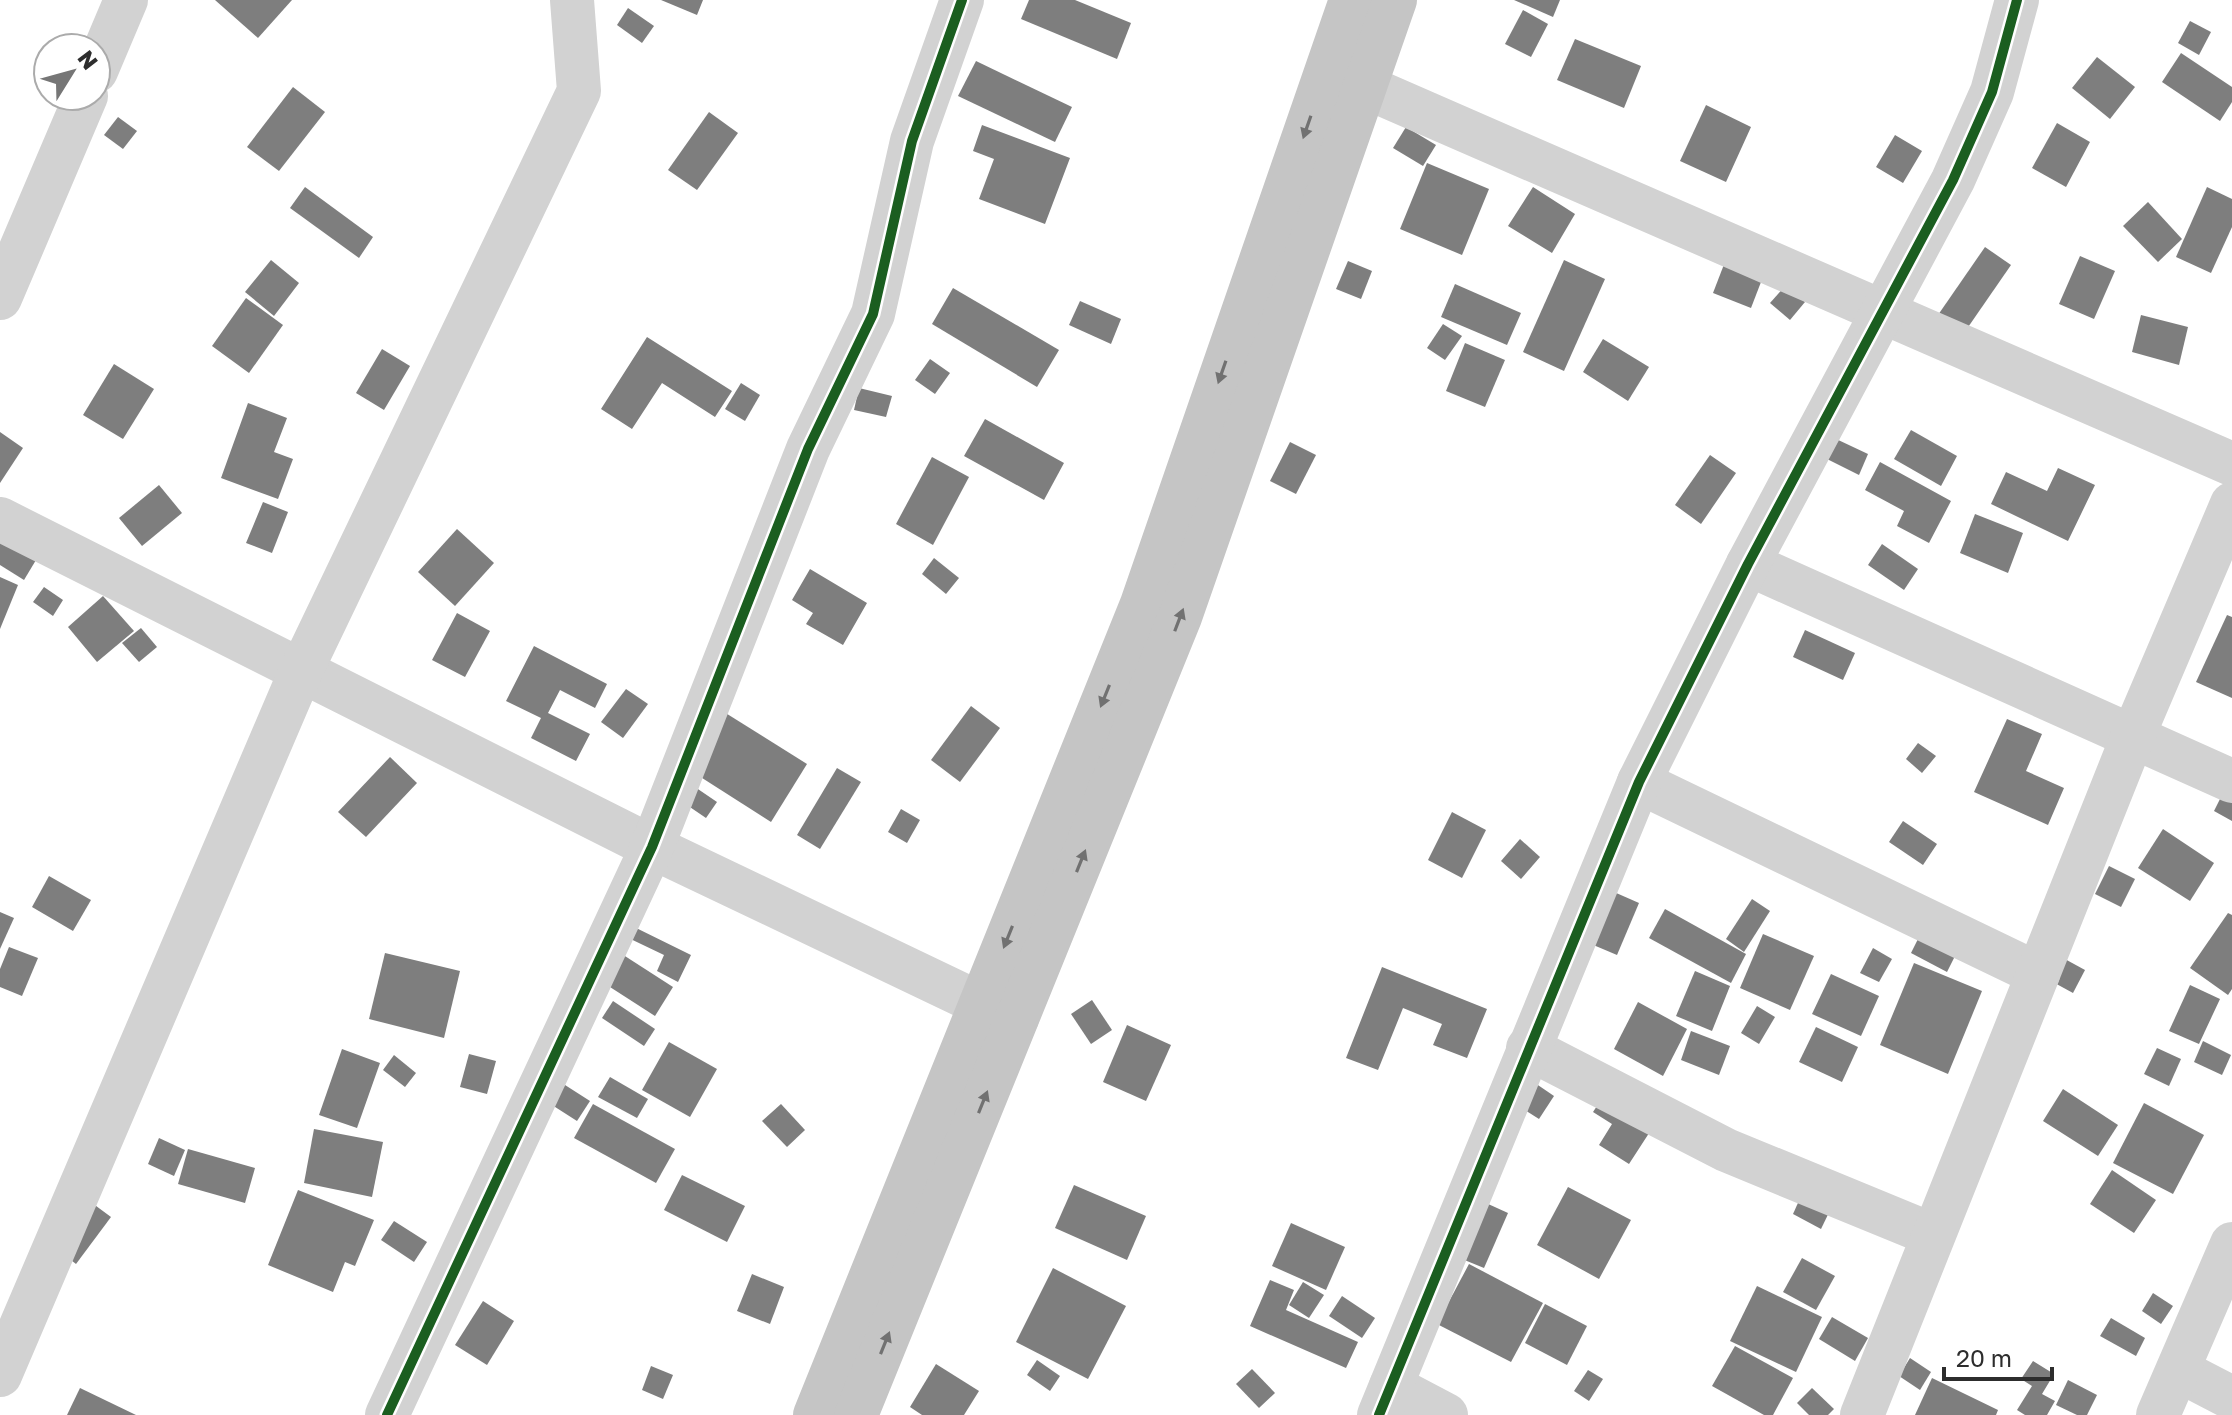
<svg xmlns="http://www.w3.org/2000/svg" width="2232" height="1415" viewBox="0 0 2232 1415" font-family="'Golos Text',sans-serif">
<rect width="100%" height="100%" fill="#fff"/>
<g fill="#7e7e7e">
<polygon points="215,0 292,0 258,38"/>
<polygon points="661,0 703,0 697,15"/>
<polygon points="1029,0 1075,0 1131,23 1117,59 1021,19"/>
<polygon points="1514,0 1560,0 1553,17"/>
<polygon points="628,8 654,26 642,43 617,25"/>
<polygon points="1523,10 1548,24 1531,57 1505,44"/>
<polygon points="2190,21 2211,32 2199,55 2178,43"/>
<polygon points="1575,39 1641,66 1624,108 1557,80"/>
<polygon points="2181,53 2232,87 2232,102 2220,121 2162,82"/>
<polygon points="2097,57 2135,87 2110,119 2072,88"/>
<polygon points="976,61 1072,107 1055,142 958,96"/>
<polygon points="293,87 325,112 279,171 247,147"/>
<polygon points="1706,105 1751,127 1726,182 1680,161"/>
<polygon points="709,112 738,133 697,190 668,170"/>
<polygon points="118,117 137,131 123,149 104,135"/>
<polygon points="2057,123 2090,142 2066,187 2032,168"/>
<polygon points="982,125 1070,158 1045,224 979,199 994,159 973,151"/>
<polygon points="1406,127 1436,145 1423,166 1393,148"/>
<polygon points="1895,135 1922,151 1903,183 1876,167"/>
<polygon points="1427,163 1489,189 1462,255 1400,229"/>
<polygon points="305,187 373,237 359,258 290,208"/>
<polygon points="1533,187 1575,214 1552,253 1508,226"/>
<polygon points="2207,187 2232,199 2232,227 2211,273 2176,257"/>
<polygon points="2148,202 2182,239 2158,262 2123,226"/>
<polygon points="1985,247 2011,265 1964,333 1938,315"/>
<polygon points="1728,254 1766,269 1751,308 1713,293"/>
<polygon points="2080,256 2115,271 2094,319 2059,304"/>
<polygon points="271,260 299,283 274,316 245,292"/>
<polygon points="1564,260 1605,279 1564,371 1523,352"/>
<polygon points="1348,261 1372,271 1361,299 1336,289"/>
<polygon points="1455,284 1521,313 1507,345 1441,317"/>
<polygon points="1786,285 1805,302 1790,320 1770,303"/>
<polygon points="953,288 1059,350 1037,387 932,324"/>
<polygon points="246,298 283,325 249,373 212,346"/>
<polygon points="1080,301 1121,319 1111,344 1069,325"/>
<polygon points="2141,315 2188,327 2179,365 2132,352"/>
<polygon points="1443,324 1462,336 1445,360 1427,348"/>
<polygon points="647,337 732,391 715,417 662,383 632,429 601,409"/>
<polygon points="1603,339 1649,367 1628,401 1583,372"/>
<polygon points="1465,343 1505,360 1485,407 1446,391"/>
<polygon points="382,349 410,366 384,410 356,393"/>
<polygon points="930,359 950,373 935,394 915,380"/>
<polygon points="114,364 154,389 123,439 83,415"/>
<polygon points="741,383 760,395 745,421 725,409"/>
<polygon points="859,388 892,396 886,417 854,410"/>
<polygon points="248,403 287,418 274,452 293,459 278,499 221,478"/>
<polygon points="985,419 1064,463 1044,500 964,456"/>
<polygon points="1911,430 1957,456 1941,486 1894,459"/>
<polygon points="0,432 23,448 0,483"/>
<polygon points="1834,438 1868,454 1859,475 1825,458"/>
<polygon points="1290,442 1316,455 1296,494 1270,481"/>
<polygon points="1710,455 1736,473 1701,524 1675,505"/>
<polygon points="932,457 969,477 933,545 896,524"/>
<polygon points="1880,462 1951,501 1929,543 1897,526 1904,511 1865,490"/>
<polygon points="2058,468 2095,485 2068,541 1991,504 2006,472 2047,491"/>
<polygon points="159,485 182,513 142,546 119,518"/>
<polygon points="263,502 288,512 272,553 246,543"/>
<polygon points="1975,514 2023,533 2008,573 1960,553"/>
<polygon points="457,529 494,563 455,606 418,572"/>
<polygon points="0,537 36,560 24,580 0,565"/>
<polygon points="1882,544 1918,569 1904,590 1868,565"/>
<polygon points="934,558 959,578 946,594 922,574"/>
<polygon points="810,569 867,603 843,645 806,624 813,613 792,600"/>
<polygon points="0,577 18,585 0,629"/>
<polygon points="44,587 63,600 53,616 33,602"/>
<polygon points="103,596 134,631 97,662 68,627"/>
<polygon points="457,613 490,631 465,677 432,660"/>
<polygon points="2227,615 2232,617 2232,698 2196,682"/>
<polygon points="141,628 157,647 139,662 122,643"/>
<polygon points="1805,630 1855,653 1843,680 1793,657"/>
<polygon points="534,646 607,684 595,708 560,690 548,713 590,734 576,761 531,738 541,718 506,701"/>
<polygon points="626,689 648,704 623,738 601,722"/>
<polygon points="971,706 1000,728 960,782 931,760"/>
<polygon points="724,712 807,764 771,822 688,769"/>
<polygon points="2007,719 2042,734 2026,771 2064,788 2048,825 1974,792"/>
<polygon points="1918,743 1936,756 1922,773 1906,759"/>
<polygon points="390,757 417,783 366,837 338,812"/>
<polygon points="837,768 861,782 820,849 797,835"/>
<polygon points="2228,783 2232,785 2232,821 2214,811"/>
<polygon points="692,785 717,802 706,818 681,801"/>
<polygon points="901,809 920,820 907,843 888,832"/>
<polygon points="1452,812 1486,830 1462,878 1428,860"/>
<polygon points="1903,821 1937,844 1923,865 1889,842"/>
<polygon points="2163,829 2214,863 2190,901 2138,868"/>
<polygon points="1520,839 1540,857 1521,879 1501,861"/>
<polygon points="2109,866 2135,879 2121,907 2095,894"/>
<polygon points="49,876 91,900 73,931 32,907"/>
<polygon points="1614,892 1639,903 1617,955 1591,944"/>
<polygon points="1752,899 1770,911 1744,952 1726,939"/>
<polygon points="1665,909 1746,954 1731,983 1649,938"/>
<polygon points="0,912 14,918 0,949"/>
<polygon points="2228,913 2232,915 2232,989 2228,995 2190,968"/>
<polygon points="624,922 691,955 678,982 657,971 664,955 618,933"/>
<polygon points="1923,929 1959,948 1947,972 1911,953"/>
<polygon points="1763,934 1814,956 1790,1010 1740,988"/>
<polygon points="9,947 38,958 22,996 0,987 0,969"/>
<polygon points="1873,948 1892,959 1879,982 1860,973"/>
<polygon points="614,949 673,987 655,1016 596,978"/>
<polygon points="385,953 460,971 444,1038 369,1019"/>
<polygon points="2063,958 2085,970 2073,993 2051,981"/>
<polygon points="1914,963 1982,991 1948,1074 1880,1045"/>
<polygon points="1382,967 1487,1009 1467,1058 1433,1045 1442,1024 1403,1008 1378,1070 1346,1058"/>
<polygon points="1695,971 1730,986 1712,1031 1676,1016"/>
<polygon points="1831,974 1879,996 1861,1036 1812,1014"/>
<polygon points="2190,985 2220,999 2199,1044 2169,1031"/>
<polygon points="1092,1000 1112,1030 1091,1044 1071,1014"/>
<polygon points="613,1001 655,1029 644,1046 602,1018"/>
<polygon points="1638,1002 1687,1029 1663,1076 1614,1049"/>
<polygon points="1757,1006 1775,1017 1759,1044 1741,1033"/>
<polygon points="1127,1025 1171,1045 1146,1101 1103,1082"/>
<polygon points="1816,1027 1858,1047 1842,1082 1799,1062"/>
<polygon points="1691,1031 1730,1046 1719,1075 1681,1060"/>
<polygon points="2203,1041 2231,1055 2222,1075 2194,1062"/>
<polygon points="669,1042 717,1069 690,1117 642,1090"/>
<polygon points="2157,1048 2181,1059 2169,1086 2144,1074"/>
<polygon points="342,1049 380,1063 357,1128 319,1115"/>
<polygon points="469,1054 496,1061 487,1094 460,1087"/>
<polygon points="394,1055 416,1073 405,1087 383,1070"/>
<polygon points="610,1077 648,1099 637,1118 598,1097"/>
<polygon points="1616,1077 1664,1110 1629,1164 1599,1145 1612,1124 1593,1112"/>
<polygon points="1532,1081 1554,1096 1539,1119 1517,1105"/>
<polygon points="565,1085 590,1101 577,1121 552,1105"/>
<polygon points="2063,1089 2118,1125 2098,1156 2043,1121"/>
<polygon points="2144,1103 2204,1135 2173,1194 2113,1163"/>
<polygon points="593,1104 675,1149 656,1183 574,1138"/>
<polygon points="781,1104 805,1130 787,1147 762,1121"/>
<polygon points="314,1129 383,1142 372,1197 304,1183"/>
<polygon points="159,1138 185,1150 174,1176 148,1164"/>
<polygon points="188,1149 255,1168 245,1203 178,1184"/>
<polygon points="2112,1170 2156,1200 2134,1233 2090,1204"/>
<polygon points="682,1175 745,1206 727,1242 664,1210"/>
<polygon points="1074,1185 1146,1216 1127,1260 1055,1228"/>
<polygon points="1806,1185 1835,1200 1821,1229 1793,1214"/>
<polygon points="1568,1187 1631,1220 1599,1279 1537,1245"/>
<polygon points="298,1190 374,1220 355,1266 345,1262 333,1292 268,1265"/>
<polygon points="88,1200 111,1217 76,1264 53,1246"/>
<polygon points="1486,1203 1508,1213 1484,1268 1462,1259"/>
<polygon points="394,1221 427,1242 414,1262 381,1240"/>
<polygon points="1291,1223 1345,1247 1326,1290 1272,1266"/>
<polygon points="1802,1258 1835,1276 1816,1310 1783,1292"/>
<polygon points="1469,1264 1543,1303 1511,1362 1437,1324"/>
<polygon points="1053,1268 1126,1306 1088,1379 1016,1342"/>
<polygon points="752,1274 784,1287 770,1324 737,1311"/>
<polygon points="1270,1280 1294,1290 1286,1310 1358,1342 1346,1368 1250,1326"/>
<polygon points="1303,1282 1324,1295 1309,1318 1289,1305"/>
<polygon points="1757,1286 1822,1317 1796,1372 1730,1341"/>
<polygon points="2153,1293 2173,1306 2161,1324 2142,1311"/>
<polygon points="1342,1296 1375,1318 1362,1338 1329,1316"/>
<polygon points="483,1301 514,1321 487,1365 455,1345"/>
<polygon points="1545,1304 1587,1326 1567,1365 1525,1343"/>
<polygon points="1832,1317 1868,1338 1855,1361 1819,1339"/>
<polygon points="2111,1318 2145,1338 2136,1356 2100,1336"/>
<polygon points="1735,1346 1793,1378 1773,1415 1764,1415 1712,1386"/>
<polygon points="1910,1358 1931,1372 1920,1390 1899,1376"/>
<polygon points="1037,1360 1060,1376 1050,1391 1027,1375"/>
<polygon points="2033,1361 2054,1374 2042,1394 2055,1401 2047,1415 2025,1415 2017,1410 2032,1386 2021,1379"/>
<polygon points="936,1364 979,1391 964,1415 922,1415 910,1407"/>
<polygon points="651,1366 673,1375 663,1399 642,1390"/>
<polygon points="1252,1369 1275,1393 1259,1408 1236,1384"/>
<polygon points="1588,1370 1603,1379 1589,1401 1574,1391"/>
<polygon points="1932,1378 1998,1410 1996,1415 1915,1415"/>
<polygon points="2068,1380 2097,1395 2087,1415 2077,1415 2056,1405"/>
<polygon points="80,1388 136,1415 67,1415"/>
<polygon points="1812,1388 1834,1409 1828,1415 1809,1415 1797,1403"/>
</g>
<g fill="none" stroke-linecap="round" stroke-linejoin="round">
<g stroke="#d2d2d2" stroke-width="44">
<polyline points="96,71 126,0"/>
<polyline points="1329,73 1366,87 2232,464"/>
<polyline points="0,298 86,96"/>
<polyline points="0,519 652,847 981,1004 1017,1018"/>
<polyline points="1748,564 2232,781"/>
<polyline points="1639,782 2038,974"/>
<polyline points="1528,1048 1726,1150 1933,1235"/>
<polyline points="2178,1370 2232,1398"/>
<polyline points="0,1375 301,671 579,91 572,0"/>
<polyline points="1391,1386 1446,1415"/>
<polyline points="387,1415 652,847 808,449 873,314 912,141 962,0"/>
<polyline points="1379,1415 1639,782 1748,564 1953,180 1992,92 2017,0"/>
<polyline points="1862,1415 2133,736 2232,504"/>
<polyline points="2158,1415 2232,1244"/>
</g>
<g stroke="#c5c5c5" stroke-width="44">
<polyline points="815,1415 1142,604 1351,0"/>
<polyline points="856,1415 1180,617 1395,0"/>
</g>
<g stroke="#fff" stroke-width="15">
<g id="cycleway">
<polyline points="387,1415 652,847 808,449 873,314 912,141 962,0"/>
<polyline points="1379,1415 1639,782 1748,564 1953,180 1992,92 2017,0"/>
</g>
</g>
<use href="#cycleway" stroke="#1b5e20" stroke-width="10"/>
</g>
<defs><path id="oneway-solid" d="M-6-.8H1V-3.2L6.5 0L1 3.2V.8H-6Z" transform="scale(2)"/></defs>
<g fill="#717171">
<use href="#oneway-solid" transform="translate(1307 127) rotate(109)"/>
<use href="#oneway-solid" transform="translate(1222 372) rotate(109)"/>
<use href="#oneway-solid" transform="translate(1179 620) rotate(-69)"/>
<use href="#oneway-solid" transform="translate(1105 696) rotate(112)"/>
<use href="#oneway-solid" transform="translate(1081 861) rotate(-68)"/>
<use href="#oneway-solid" transform="translate(1008 937) rotate(112)"/>
<use href="#oneway-solid" transform="translate(983 1102) rotate(-68)"/>
<use href="#oneway-solid" transform="translate(885 1343) rotate(-68)"/>
</g>
<g transform="translate(72 72) rotate(53)"><circle r="38" fill="#ffffff" stroke="#ababab" stroke-width="2"/>
<path d="M0-6L14 30L0 20L-14 30Z" fill="#767676"/>
<text y="-12" font-size="22" font-weight="bold" text-anchor="middle" fill="#2d2d2d">N</text>
</g>
<path d="M1944 1367v12h108v-12" fill="none" stroke="#2d2d2d" stroke-width="4"/>
<text x="1956" y="1367" font-size="24" fill="#2d2d2d" stroke="#ffffff" stroke-width="6" paint-order="stroke">20 m</text>
</svg>
